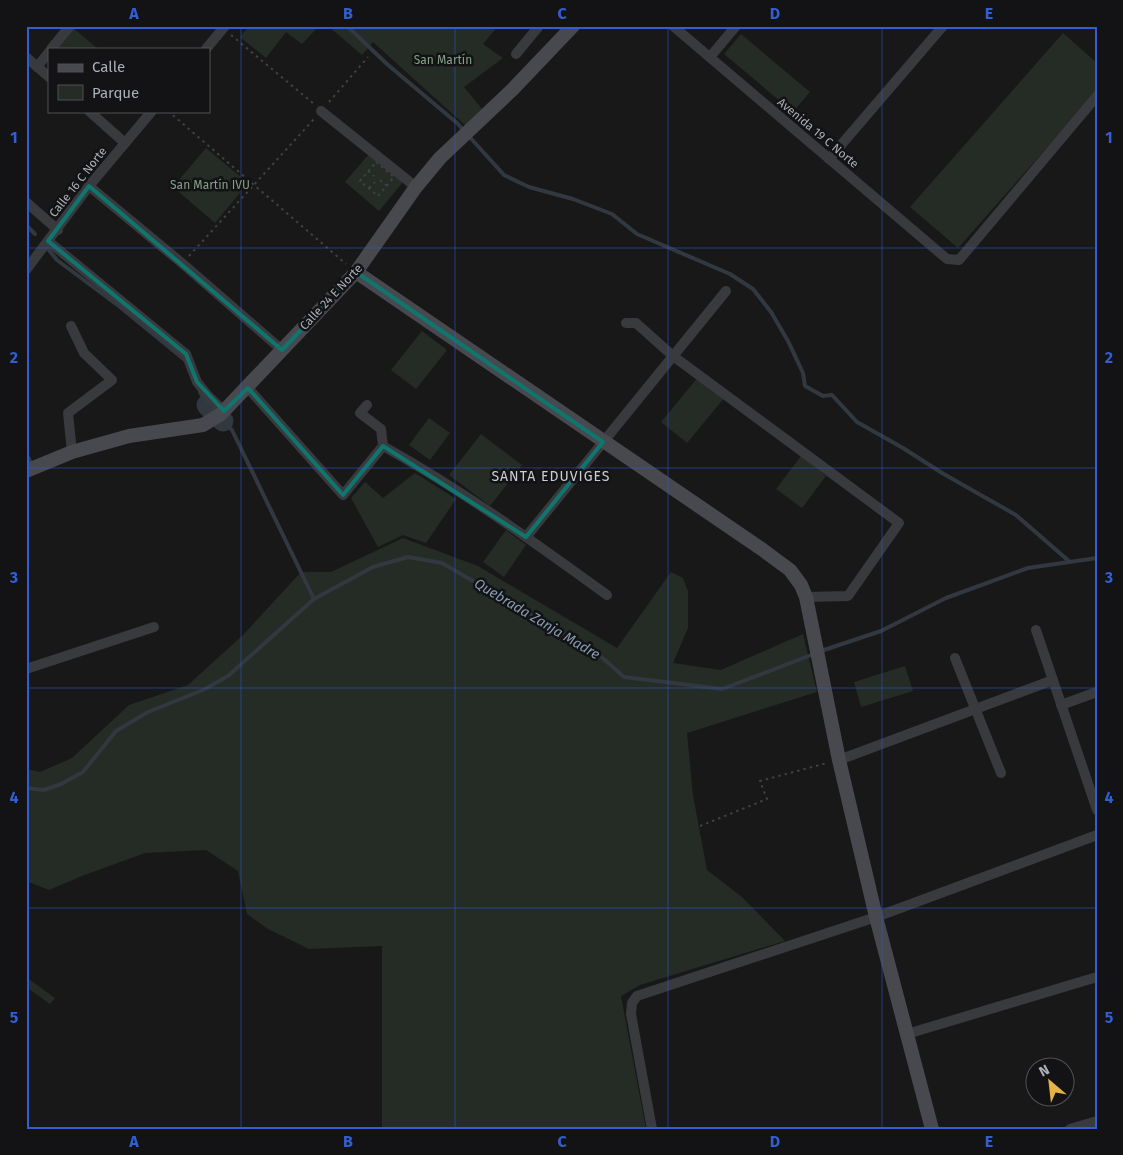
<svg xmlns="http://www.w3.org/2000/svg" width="1123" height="1155" viewBox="0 0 1123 1155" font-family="'Fira Sans',sans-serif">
<rect width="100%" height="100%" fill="#181819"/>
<g fill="#242c25">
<polygon points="249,26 319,26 302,44 286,32 266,58 240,37"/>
<polygon points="328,26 498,26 483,44 503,58 464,87 482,109 466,126 373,42 362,55"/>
<polygon points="72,27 98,49 54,49"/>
<polygon points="1063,33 1097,63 1097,91 958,248 910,207"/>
<polygon points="741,34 810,92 793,112 724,54"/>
<polygon points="206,148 248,183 215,223 173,187"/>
<polygon points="369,154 403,182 379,211 345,182"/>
<polygon points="422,331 447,350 416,389 391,370"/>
<polygon points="699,376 725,397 687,443 661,422"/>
<polygon points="429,418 450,433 430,460 409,445"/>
<polygon points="481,434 522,465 490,506 449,475"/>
<polygon points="801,456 826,476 802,508 776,489"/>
<polygon points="415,473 456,499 426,543 403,535 378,547 351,498 365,482 383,498"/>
<polygon points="506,530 526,545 504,577 483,562"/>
<polygon points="403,538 478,566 617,648 671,572 683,578 688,591 688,628 673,663 721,670 803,634 817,692 687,733 693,795 707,870 742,897 785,941 640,985 621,996 646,1129 382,1129 382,946 309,949 268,929 247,914 238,871 206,850 145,853 82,876 49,890 26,881 26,769 40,772 72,758 129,705 188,685 244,634 301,572 331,572"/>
<polygon points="905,666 913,691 861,707 854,682"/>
<polygon points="26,977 55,998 50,1004 26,987"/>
</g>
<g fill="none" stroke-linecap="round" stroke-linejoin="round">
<g stroke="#31383f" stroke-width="4">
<polyline points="347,26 388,65 457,123 504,175 529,187 573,199 612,214 637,234 730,274 753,289 771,312 788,341 803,373 805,386 823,396 832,395 857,422 903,448 942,473 1016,515 1070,562"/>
<polyline points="26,225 35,234"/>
<polyline points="48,249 57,260 120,307 186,361"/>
<polyline points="200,392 207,405"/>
<polyline points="223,421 232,430 314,599"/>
<polyline points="821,651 881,631 946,598 1028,568 1097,558"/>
<polyline points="26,788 44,790 61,784 83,772 116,731 148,712 203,690 228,676 314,599 373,567 408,557 442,563 597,653 624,677 722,689 814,654"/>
</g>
<polyline stroke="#31383f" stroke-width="21" points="207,405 223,421"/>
<g stroke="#3f4145" stroke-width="2" stroke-dasharray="2.5 4" stroke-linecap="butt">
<polyline points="231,35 314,104"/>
<polyline points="329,102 368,57"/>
<polyline points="168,111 346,264"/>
<polygon points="376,162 394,177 378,196 360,181"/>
<polyline points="368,171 374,176"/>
<polyline points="380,180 387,186"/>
<polyline points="369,188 375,182"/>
<polyline points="189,256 314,119"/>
<polyline points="700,826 767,799 760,781 827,763"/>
</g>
<polyline stroke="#393a3e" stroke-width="5" points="26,454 32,467"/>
<g stroke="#393a3e" stroke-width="10">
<polyline points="673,26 947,259 959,260 1097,96"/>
<polyline points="51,49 70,26"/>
<polyline points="206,49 225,26"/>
<polyline points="516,54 539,26"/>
<polyline points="26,57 49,77"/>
<polyline points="710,57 736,26"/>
<polyline points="37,67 49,52"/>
<polyline points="89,111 125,143"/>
<polyline points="321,111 416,187"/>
<polyline points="829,159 943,26"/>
<polyline points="89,186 183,264 282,350"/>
<polyline points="26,202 58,230"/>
<polyline points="48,241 186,354 197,382 209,397 224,411"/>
<polyline points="26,270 89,186 152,111"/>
<polyline points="626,323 636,323 673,356 899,523 848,596 806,597"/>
<polyline points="71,326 84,353 112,380 68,413 72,452"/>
<path d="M248,388L343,495L383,446C462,490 534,542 607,595"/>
<polyline points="367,405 360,413 381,429 383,446"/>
<polyline points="526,537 726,291"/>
<polyline points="1036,630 1097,810"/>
<polyline points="955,658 1001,773"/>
<polyline points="26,669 154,627"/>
<polyline points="1061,705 1097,692"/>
<polyline points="839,760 1053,680"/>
<polyline points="907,1034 1097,977"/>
<polyline points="652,1129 631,1014 632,1003 637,996 876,917 1097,835"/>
<polyline points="1070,1129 1097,1121"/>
</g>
<g stroke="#47494e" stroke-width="14">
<polyline points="356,272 763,550 790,570 801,585 806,597 839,760 876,917 932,1129"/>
<polyline points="26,471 72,452 129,436 203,425 221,414 356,272 416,187 440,158 513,89 573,26"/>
</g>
</g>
<path fill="none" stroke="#0f766e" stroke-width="4" stroke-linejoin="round" d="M89,186L282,350L356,272L603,442L526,537L383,446L343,495L248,388L224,411L197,382L186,354L48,241Z"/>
<path fill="none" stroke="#325dd3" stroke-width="1" stroke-opacity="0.55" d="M241,26V1129M455,26V1129M668,26V1129M882,26V1129M26,248H1097M26,468H1097M26,688H1097M26,908H1097"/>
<g text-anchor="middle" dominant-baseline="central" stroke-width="5" stroke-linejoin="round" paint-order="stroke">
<g font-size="12" fill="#83a286" stroke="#131315">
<text x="443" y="60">San Martín</text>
<text x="210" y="185">San Martín IVU</text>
</g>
<g font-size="12" fill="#abafb8" stroke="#131315">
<text transform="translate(818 133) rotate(40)">Avenida 19 C Norte</text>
<text transform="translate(78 182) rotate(-52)">Calle 16 C Norte</text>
<text transform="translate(331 297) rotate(-47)">Calle 24 E Norte</text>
</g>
<g font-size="14" letter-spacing="1" fill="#ccced5" stroke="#131315">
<text x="551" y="476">SANTA EDUVIGES</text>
</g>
<g font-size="14" font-style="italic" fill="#859bb0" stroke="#131315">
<text transform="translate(537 619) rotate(31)">Quebrada Zanja Madre</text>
</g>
</g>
<rect width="1123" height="1155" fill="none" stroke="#131315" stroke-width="55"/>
<rect x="48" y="48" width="162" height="65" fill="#131315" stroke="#505156"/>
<rect x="58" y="64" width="25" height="8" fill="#47494e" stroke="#505156"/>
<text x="92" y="72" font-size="15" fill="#abafb8">Calle</text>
<rect x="58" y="85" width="25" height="15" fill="#242c25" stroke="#505156"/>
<text x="92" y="98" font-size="15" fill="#abafb8">Parque</text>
<g transform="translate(1050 1082) rotate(332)"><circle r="24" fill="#131315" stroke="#505156"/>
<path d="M0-4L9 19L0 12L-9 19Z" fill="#e4b245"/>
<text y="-8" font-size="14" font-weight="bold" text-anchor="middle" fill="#abafb8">N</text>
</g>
<rect x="28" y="28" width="1068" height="1100" fill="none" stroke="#325dd3" stroke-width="2"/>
<g font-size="16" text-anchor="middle" font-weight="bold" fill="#325dd3">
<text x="134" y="19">A</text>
<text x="348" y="19">B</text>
<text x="562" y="19">C</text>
<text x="775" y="19">D</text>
<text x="989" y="19">E</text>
<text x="14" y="143">1</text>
<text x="1109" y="143">1</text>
<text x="14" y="363">2</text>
<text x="1109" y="363">2</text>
<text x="14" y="583">3</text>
<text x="1109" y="583">3</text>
<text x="14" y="803">4</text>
<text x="1109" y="803">4</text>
<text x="14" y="1023">5</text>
<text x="1109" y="1023">5</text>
<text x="134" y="1147">A</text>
<text x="348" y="1147">B</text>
<text x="562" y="1147">C</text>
<text x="775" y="1147">D</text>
<text x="989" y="1147">E</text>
</g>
</svg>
